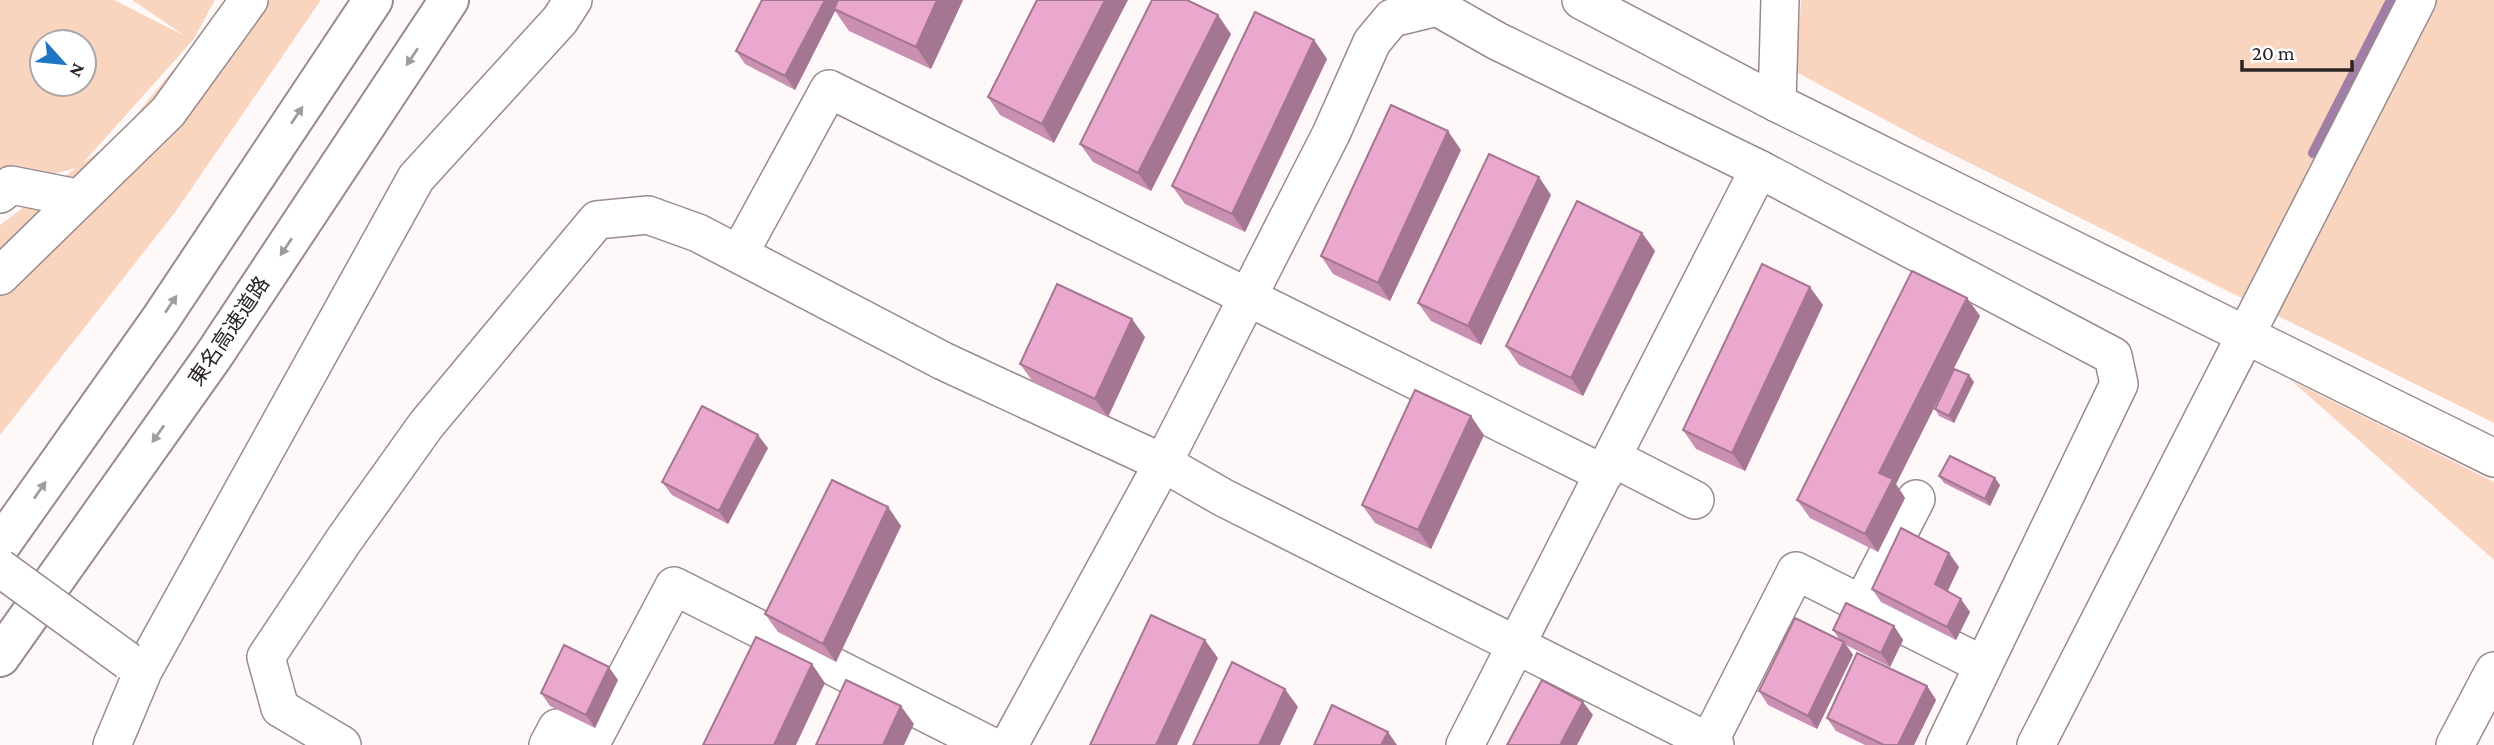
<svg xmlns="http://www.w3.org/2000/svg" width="2494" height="745" viewBox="0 0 2494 745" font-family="'Crimson Pro','Noto Sans JP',serif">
<rect width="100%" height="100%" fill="#fff8f9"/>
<g fill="#f9d5c0" fill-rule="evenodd">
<path d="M0,0H114L185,36L132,0H215L193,40L83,163L116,139L231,0H321L176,211L0,435V225L76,168L11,185L0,194ZM42,42H84V84H42Z"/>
<polygon points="1801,0 2494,0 2494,423 1917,137 1796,72"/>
<polygon points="2292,381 2494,482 2494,560"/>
</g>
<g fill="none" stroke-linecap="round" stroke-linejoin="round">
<polyline stroke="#a07ea5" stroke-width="10" points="2313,153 2391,0"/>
<g stroke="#998a8c" stroke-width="40">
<g id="minor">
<polyline points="1581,0 1777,103 2494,458"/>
<polyline points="1777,103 1780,0"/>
<polyline points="0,194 11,185 77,198"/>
<polyline points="739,254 829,89 1604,474"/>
<polyline points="0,276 168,112 249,0"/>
<polyline points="1613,458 1695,500"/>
<polyline points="1862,604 1916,499"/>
<polyline points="1709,742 1796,571 1983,665"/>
<polyline points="112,745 143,671 416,178 560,20 573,0"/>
<polyline points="342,745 280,708 266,657 344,540 426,425 597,220 648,215 698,233 943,361 1163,463 1224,498 1715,745"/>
<polyline points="548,745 557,728 588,745"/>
<polyline points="590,745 674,586 989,745"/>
<polyline points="1009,745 1163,463 1331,134 1372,42 1392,18 1437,7 1497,41 1759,169 2113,356 2119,384 1945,745"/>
<polyline points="1465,745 1759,169"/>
<polyline points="2036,745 2417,0"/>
<polyline points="2455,745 2494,671"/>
</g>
</g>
<g stroke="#998a8c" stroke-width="42">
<g id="highway">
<polyline points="0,546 160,320 373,0"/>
<polyline points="0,657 214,355 449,0"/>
</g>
</g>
<use href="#minor" stroke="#fff" stroke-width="37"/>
<use href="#highway" stroke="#fff" stroke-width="38"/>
<g stroke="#998a8c" stroke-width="40" stroke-linecap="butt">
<polyline id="minor-bridge" points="0,568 128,661"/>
</g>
<use href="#minor-bridge" stroke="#fff" stroke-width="37"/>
</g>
<g fill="#ca90b2">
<polygon points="762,0 963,0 931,69 849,31 835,11 795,90 745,64 736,51"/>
<polygon points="1037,0 1054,143 1000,115 988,97"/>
<polygon points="1231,34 1151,191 1093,162 1080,144"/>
<polygon points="1314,40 1327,59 1245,232 1185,204 1172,186"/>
<polygon points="1461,150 1390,301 1333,274 1321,256"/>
<polygon points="1551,195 1481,345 1431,321 1418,303"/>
<polygon points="1642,233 1655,251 1583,396 1519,365 1506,346"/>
<polygon points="1967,298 1980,316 1896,484 1905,498 1878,552 1810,518 1797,500"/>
<polygon points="1823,305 1745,471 1696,449 1683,430"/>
<polygon points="1145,337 1108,417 1033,382 1020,364"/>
<polygon points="1969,375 1974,382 1954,423 1939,416 1935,409"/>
<polygon points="1484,435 1431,549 1375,523 1362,505"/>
<polygon points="768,448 728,524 672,495 662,482"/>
<polygon points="1939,476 2000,485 1990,506 1944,483"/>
<polygon points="888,507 901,526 836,662 778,632 765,614"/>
<polygon points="1959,567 1947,591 1970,612 1956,640 1881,602 1872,589"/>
<polygon points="1894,626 1903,640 1890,667 1846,645 1853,655 1817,729 1768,705 1759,691 1840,640 1833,630"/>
<polygon points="618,680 595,728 550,706 541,693"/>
<polygon points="1927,686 1936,700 1914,745 1865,745 1836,731 1827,718"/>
</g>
<g fill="#a47691">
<polygon points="825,0 841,0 834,9 835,11 795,90 785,76"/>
<polygon points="937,0 963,0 931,69 916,47"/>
<polygon points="1105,0 1128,0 1054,143 1042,124"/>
<polygon points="1218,15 1231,34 1151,191 1138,173"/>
<polygon points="1314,40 1327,59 1245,232 1232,214"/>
<polygon points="1448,131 1461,150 1390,301 1378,283"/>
<polygon points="1539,177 1551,195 1481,345 1468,326"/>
<polygon points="1642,233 1655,251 1583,396 1571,378"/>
<polygon points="1810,287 1823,305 1745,471 1732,453"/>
<polygon points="1967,298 1980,316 1896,484 1905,498 1878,552 1865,534 1879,473"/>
<polygon points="1132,319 1145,337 1108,417 1095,399"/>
<polygon points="1969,375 1974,382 1954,423 1949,416"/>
<polygon points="1471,416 1484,435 1431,549 1418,530"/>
<polygon points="758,435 768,448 728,524 719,511"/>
<polygon points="1995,478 2000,485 1990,506 1985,499"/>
<polygon points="888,507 901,526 836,662 823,644"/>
<polygon points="1949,553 1959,567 1945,597 1935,584"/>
<polygon points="1961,599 1970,612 1956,640 1947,627"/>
<polygon points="1894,626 1903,640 1890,667 1881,653"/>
<polygon points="1205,640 1218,658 1177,745 1156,745"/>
<polygon points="1844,642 1853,655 1817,729 1808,716"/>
<polygon points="812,664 825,683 796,745 774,745"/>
<polygon points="609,667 618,680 595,728 586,715"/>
<polygon points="1927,686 1936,700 1914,745 1898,745"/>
<polygon points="1285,689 1298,707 1280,745 1259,745"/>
<polygon points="1583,702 1593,715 1577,745 1560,745"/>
<polygon points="901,706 914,724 904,745 883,745"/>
<polygon points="1388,732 1397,745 1381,745"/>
</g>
<g fill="#eba8cf" stroke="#a47691" stroke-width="2">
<polygon points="762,0 825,0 785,76 736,51"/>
<polygon points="838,0 937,0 916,47 834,9"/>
<polygon points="1037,0 1105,0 1042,124 988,97"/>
<polygon points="1152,0 1187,0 1218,15 1138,173 1080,144"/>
<polygon points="1255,12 1314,40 1232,214 1172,186"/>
<polygon points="1391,105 1448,131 1378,283 1321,256"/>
<polygon points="1489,154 1539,177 1468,326 1418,303"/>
<polygon points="1577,201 1642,233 1571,378 1506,346"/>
<polygon points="1762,264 1810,287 1732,453 1683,430"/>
<polygon points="1912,271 1967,298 1879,473 1893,479 1865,534 1797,500"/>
<polygon points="1057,284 1132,319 1095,399 1020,364"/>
<polygon points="1954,369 1969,375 1949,416 1935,409"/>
<polygon points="1415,390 1471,416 1418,530 1362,505"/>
<polygon points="702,406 758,435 719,511 662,482"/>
<polygon points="1950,456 1995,478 1985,499 1939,476"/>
<polygon points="832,480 888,507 823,644 765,614"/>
<polygon points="1901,528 1949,553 1935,584 1961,599 1947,627 1872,589"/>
<polygon points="1846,603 1894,626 1881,653 1833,630"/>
<polygon points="1151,615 1205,640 1156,745 1090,745"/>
<polygon points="1795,618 1844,642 1808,716 1759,691"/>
<polygon points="756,637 812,664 774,745 703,745"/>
<polygon points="564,645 609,667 586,715 541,693"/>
<polygon points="1857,653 1927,686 1898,745 1884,745 1827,718"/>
<polygon points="1232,662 1285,689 1259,745 1193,745"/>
<polygon points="846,680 901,706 883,745 816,745"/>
<polygon points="1542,680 1583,702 1560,745 1507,745"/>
<polygon points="1332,705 1388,732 1381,745 1314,745"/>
</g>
<defs><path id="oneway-solid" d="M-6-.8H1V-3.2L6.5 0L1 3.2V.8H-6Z" transform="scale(1.75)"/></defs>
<g fill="#9f9c9d">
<use href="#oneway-solid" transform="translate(412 57) rotate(124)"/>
<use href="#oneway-solid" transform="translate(297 115) rotate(-56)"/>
<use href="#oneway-solid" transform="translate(286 247) rotate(124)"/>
<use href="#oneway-solid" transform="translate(171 304) rotate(-56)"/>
<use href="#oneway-solid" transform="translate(158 434) rotate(125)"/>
<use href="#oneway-solid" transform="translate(40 490) rotate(-55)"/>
</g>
<g text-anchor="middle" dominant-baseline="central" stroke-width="5" stroke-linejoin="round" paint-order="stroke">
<g font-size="21" fill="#2a2425" stroke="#fff">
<text transform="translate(229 331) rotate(-56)">東名高速道路</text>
</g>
</g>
<g transform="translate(63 63) rotate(117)"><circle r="33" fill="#ffffff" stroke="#aaa7a8" stroke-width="2"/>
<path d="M0-5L12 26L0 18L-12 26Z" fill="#1f75c3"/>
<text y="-10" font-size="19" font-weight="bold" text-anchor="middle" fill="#2a2425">N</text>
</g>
<path d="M2242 60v10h110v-10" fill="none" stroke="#2a2425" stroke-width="3.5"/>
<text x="2252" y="60" font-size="21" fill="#2a2425" stroke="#ffffff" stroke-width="5" paint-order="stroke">20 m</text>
</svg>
